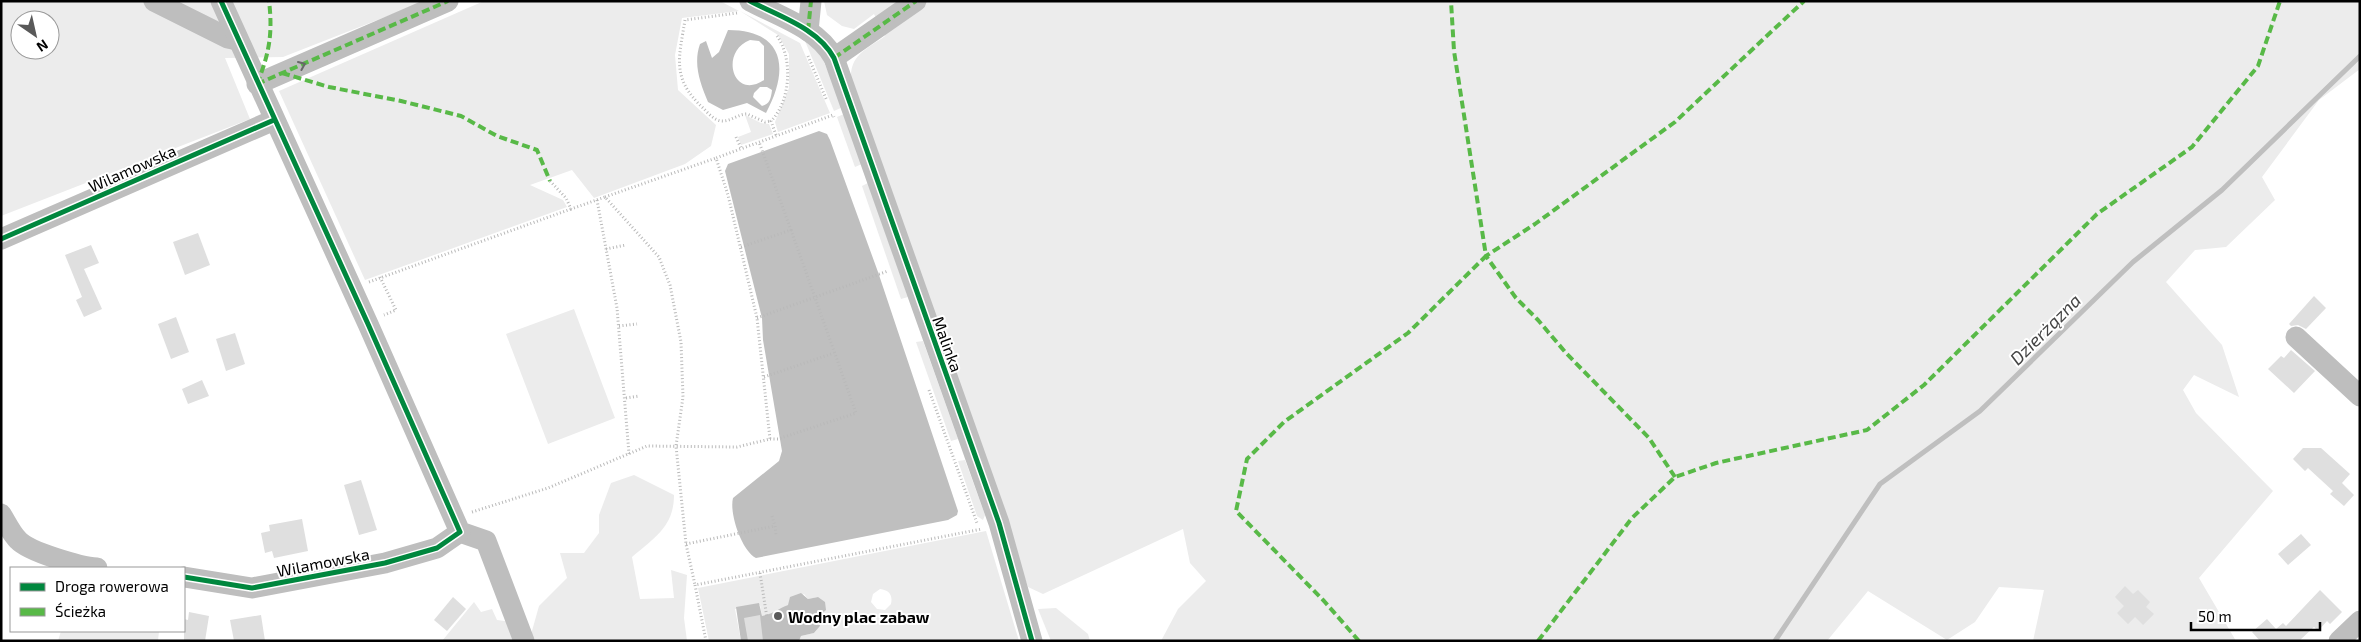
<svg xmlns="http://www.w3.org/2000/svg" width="2361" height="642" viewBox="0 0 2361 642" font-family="'Exo 2',sans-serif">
<rect width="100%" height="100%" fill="#fff"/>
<g fill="#ececec" fill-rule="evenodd">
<path d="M1,1H426L283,57L225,58L250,119L1,216ZM20,20H50V50H20Z"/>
<polygon points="484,1 720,1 739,11 682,18 675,55 678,90 716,125 711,146 685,164 594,198 572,170 530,185 563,200 567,207 365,280 279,91"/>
<path d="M824,1H2360V69L2319,100L2262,177L2275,200L2226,247L2195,250L2166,282L2222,345L2239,397L2194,375L2183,390L2196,413L2273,491L2199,578L2236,641H2033L2044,590L1999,587L1975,622L1947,640L1868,591L1827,641H1161L1178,609L1206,581L1190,563L1183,529L1043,594L1028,587L851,78C850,54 869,48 885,36L874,14L854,29L842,26L827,15Z"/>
<polygon points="740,11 800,43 830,113 778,132 775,122 789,88 789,54 778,35"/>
<polygon points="805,41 818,48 843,107 834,111"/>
<polygon points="844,114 862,164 855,167 837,117"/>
<polygon points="745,115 761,123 769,124 773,134 741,145 738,137 751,132"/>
<polygon points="868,183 908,297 901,299 862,186"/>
<polygon points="574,309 615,418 548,444 506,334"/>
<polygon points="923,341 958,439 951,441 916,342"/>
<polygon points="965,460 985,515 983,520 977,516 958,461"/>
<path d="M634,475L674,495C674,527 654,538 632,557L640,599L674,598L671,570L687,575L684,618L687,641H525L530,638L539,606L567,578L560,553H584L599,533V515L611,483Z"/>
<path d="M986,531L1019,641H799L801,636L814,633L820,626L818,597L808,599L804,594L776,613L762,616L760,605L735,609L741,641H709L698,588ZM880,589C889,590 893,595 891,604L885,610L877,609L871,602L873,594Z"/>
<polygon points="474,602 481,612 492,609 497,620 511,622 516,641 442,641"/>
<polygon points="1056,608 1088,634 1090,641 1051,641 1038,609"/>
<polygon points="61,631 159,631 158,641 58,641"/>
</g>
<g fill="#bfbfbf" fill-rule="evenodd">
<path d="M728,30C786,30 789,71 766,113L747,103L723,110L708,102C700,83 693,64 700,44L706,41L712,58L719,52ZM750,40L759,41L764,46V80C733,101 719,52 750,40ZM760,87H767L772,90C771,98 770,104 762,106L753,97L754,93Z"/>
<path d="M819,131L827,134L830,140L878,272L958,511L957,515L948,520L756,558C742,551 729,514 733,498L779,461L782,451L763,340L762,318L725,171L728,164Z"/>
<path d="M801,593L808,599L818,597L825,602L826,610L818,617L820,626L814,633L801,636L799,641H741L736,607L759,603L762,616C776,613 777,609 788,605L790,597Z"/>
</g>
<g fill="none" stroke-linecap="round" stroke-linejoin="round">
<polyline stroke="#bfbfbf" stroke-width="5" points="1775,641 1880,484 1980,411 2133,262 2222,190 2360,56"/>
</g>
<g fill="#dfdfdf">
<polygon points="198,233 210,265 185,275 173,242"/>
<polygon points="91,245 99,263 84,269 102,309 84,317 76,300 82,297 65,255"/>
<polygon points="2314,296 2326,308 2306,329 2298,325 2291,326 2289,324"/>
<polygon points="176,317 189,352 171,359 158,324"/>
<polygon points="235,333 245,364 226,371 216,339"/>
<polygon points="2291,350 2315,371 2294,393 2268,369 2281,356 2284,358"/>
<polygon points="202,380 209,396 188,404 182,389"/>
<polygon points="2303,448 2321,448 2350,474 2342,483 2354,495 2344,506 2330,494 2333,491 2308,468 2305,471 2293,459"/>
<polygon points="361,480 377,530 359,535 344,485"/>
<polygon points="302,519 308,551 274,558 272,551 265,553 261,533 270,531 269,525"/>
<polygon points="2301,534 2311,545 2288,565 2278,554"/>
<polygon points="2125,586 2133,594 2138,590 2150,602 2146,607 2154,614 2143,625 2135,617 2128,624 2117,613 2124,606 2115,597"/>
<polygon points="2320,590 2342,612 2330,624 2327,621 2318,631 2314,627 2299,641 2260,641 2252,632 2267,619 2276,629 2283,623 2286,626"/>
<polygon points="453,597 466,609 447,631 434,620"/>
<polygon points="189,612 209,616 205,641 184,641 184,619 188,620"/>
<polygon points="261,615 265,641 234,641 230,620"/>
<polygon points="760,615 763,641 748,641 744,618"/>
</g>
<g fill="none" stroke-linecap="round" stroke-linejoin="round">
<g stroke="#b9b9b9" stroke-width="3" stroke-dasharray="1 2.5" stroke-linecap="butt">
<path d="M737,13L685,20C679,58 671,78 703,108C708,113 714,120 721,121C730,122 738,114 747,114L765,122L771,121"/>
<polyline points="808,56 827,101"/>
<path d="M776,135L771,121C791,101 793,58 777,36"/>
<polyline points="736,137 741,148"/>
<polyline points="550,181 566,198 571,209 605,197 659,257 670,285 681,342 683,397 676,446 686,544 695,585"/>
<polyline points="605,197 716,158"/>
<polyline points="597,200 617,308 629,454"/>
<polyline points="741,247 791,230 759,142"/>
<polyline points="606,249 626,245"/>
<polyline points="380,277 396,310 384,315"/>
<polyline points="369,282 571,209"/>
<polyline points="757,318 888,271"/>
<polyline points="619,326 637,324"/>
<polyline points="764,377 834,353"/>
<polyline points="929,390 977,523"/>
<polyline points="626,398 639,396"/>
<polyline points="770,439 778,439 856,413 791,230"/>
<polyline points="472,512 548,488 647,446 737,447 770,439 757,318 728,195 716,158 833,115 834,117"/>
<polyline points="772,516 775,526"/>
<polyline points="686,544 775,526 776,536"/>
<polyline points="760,573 767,618"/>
<polyline points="706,641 695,585 982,529"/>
</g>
<g stroke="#bebebe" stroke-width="21">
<polyline points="154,1 228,38 237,40"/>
<polyline points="221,1 368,324 460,532 486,541 524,641"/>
<path d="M750,1C778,16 818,28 834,58L999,523L1032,641"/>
<polyline points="808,31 811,1"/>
<polyline points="834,58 916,1"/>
<polyline points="257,84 448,1"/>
<polyline points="1,239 274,120"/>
<polyline points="2296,337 2360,396"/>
<path d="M1,514C6,522 11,533 18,540C29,552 81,567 97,568"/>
<polyline points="184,577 252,588 385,563 437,548 460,532"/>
<polyline points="2339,641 2360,621"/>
</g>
<g stroke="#58b947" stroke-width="4" stroke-dasharray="8 4" stroke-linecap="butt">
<polyline points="808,31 811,1"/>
<polyline points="834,58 916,1"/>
<polyline points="282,73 329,87 401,101 461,116 497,136 537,150 550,181"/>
<polyline points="257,84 448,1"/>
<path d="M257,84C269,54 273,34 269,1"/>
<polyline points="1675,477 1649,438 1566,353 1538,320 1516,298 1486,256 1535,224 1675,122 1804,1"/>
<polyline points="1359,641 1324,601 1236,511 1247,459 1284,422 1408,333 1486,256 1454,51 1451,1"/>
<polyline points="1538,641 1632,518 1675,477 1716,463 1867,430 1924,385 2097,214 2192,147 2258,66 2280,1"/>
</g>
<g stroke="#fff" stroke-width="8">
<g id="cycleway">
<path d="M750,1C778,16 818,28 834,58L999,523L1032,641"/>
<polyline points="1,239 274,120"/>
<polyline points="184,577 252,588 385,563 437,548 460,532 368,324 221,1"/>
</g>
</g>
<use href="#cycleway" stroke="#00873e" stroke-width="5"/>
</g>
<defs><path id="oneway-chevron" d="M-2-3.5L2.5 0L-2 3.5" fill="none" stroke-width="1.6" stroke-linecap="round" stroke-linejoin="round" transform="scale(1.25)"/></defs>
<use stroke="#686868" href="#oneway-chevron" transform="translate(302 65) rotate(-23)"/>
<circle fill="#595959" stroke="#fff" stroke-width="2" cx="778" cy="616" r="5"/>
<g text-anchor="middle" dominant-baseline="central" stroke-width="4" stroke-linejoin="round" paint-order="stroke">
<g font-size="16" fill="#000" stroke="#fff">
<text transform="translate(132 168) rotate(-24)">Wilamowska</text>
<text transform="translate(948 344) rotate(70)">Malinka</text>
<text transform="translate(323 562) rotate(-11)">Wilamowska</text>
</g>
<g font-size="16" font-weight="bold" fill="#000" stroke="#fff" text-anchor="start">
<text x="788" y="616">Wodny plac zabaw</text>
</g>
<g font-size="18" font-style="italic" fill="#444" stroke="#fff">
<text transform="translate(2045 329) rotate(-45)">Dzierżązna</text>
</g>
</g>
<rect width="2361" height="642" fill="none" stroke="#000000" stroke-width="5"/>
<rect x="10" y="567" width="175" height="65" fill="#ffffff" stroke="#999999"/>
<rect x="20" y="583" width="25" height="8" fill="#00873e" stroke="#999999"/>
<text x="55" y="592" font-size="15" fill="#000000">Droga rowerowa</text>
<rect x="20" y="608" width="25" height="8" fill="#58b947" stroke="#999999"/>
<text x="55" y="617" font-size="15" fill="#000000">Ścieżka</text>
<g transform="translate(35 35) rotate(146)"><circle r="24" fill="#ffffff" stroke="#999999"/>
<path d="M0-4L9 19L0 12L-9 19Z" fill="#595959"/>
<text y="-8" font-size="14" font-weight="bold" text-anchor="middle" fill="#000000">N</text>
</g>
<path d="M2191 622v8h129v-8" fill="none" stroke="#000000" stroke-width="2.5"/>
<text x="2198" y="622" font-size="15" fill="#000000" stroke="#ffffff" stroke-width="4" paint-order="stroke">50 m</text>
</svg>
